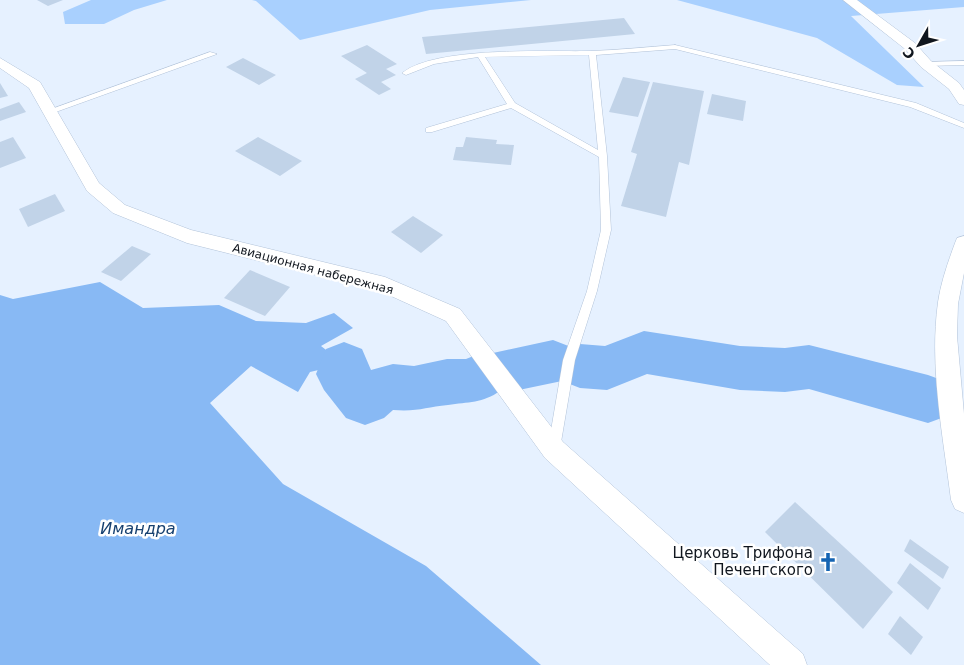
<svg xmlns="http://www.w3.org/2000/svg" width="964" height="665" viewBox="0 0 964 665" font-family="'DejaVu Sans',sans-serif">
<rect width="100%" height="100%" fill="#e6f1ff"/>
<g fill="#a9d0fe">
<polygon points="91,0 167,0 134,10 104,24 65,24 63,12"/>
<polygon points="252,0 531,0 430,10 300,40 256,1"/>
<polygon points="677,0 964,0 964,7 851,16 924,87 897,85 817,38"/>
</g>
<polygon fill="#88b9f4" points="100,282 143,308 219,305 256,321 306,323 334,313 353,328 321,346 344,364 310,372 298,392 251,366 210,403 283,484 426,566 541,665 0,665 0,295 13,299"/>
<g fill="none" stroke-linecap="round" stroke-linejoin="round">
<path fill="#88b9f4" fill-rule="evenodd" d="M644,331L740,346L785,348L809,345L928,375L947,382L954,399L947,416L928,423L809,389L785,392L740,390L647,374L607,390L580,388L562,381L505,393L500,391C483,403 468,402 448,405C426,407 418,412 393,410L384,418L365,425L346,418L324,390L316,374L326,349L344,342L362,349L371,370L393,364L414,366L447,359H466L486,351L493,353L553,340L571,347L580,344L605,346Z"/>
</g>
<g fill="#c1d3e8">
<polygon points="37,0 63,0 48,6"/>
<polygon points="624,18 635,34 426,54 422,37"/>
<polygon points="367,45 397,64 386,69 396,75 381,82 391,89 379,95 355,79 367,73 341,56"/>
<polygon points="243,58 276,75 259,85 226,67"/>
<polygon points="623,77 650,82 638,117 609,112"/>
<polygon points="653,82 704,91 689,165 679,162 666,217 621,206 637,154 631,152"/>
<polygon points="0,83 8,96 0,98"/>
<polygon points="712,94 746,101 743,121 707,114"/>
<polygon points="19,102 26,112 0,121 0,109"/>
<polygon points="13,137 26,158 0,168 0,142"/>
<polygon points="258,137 302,161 280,176 235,151"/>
<polygon points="466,137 497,140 496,144 514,145 511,165 453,160 456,147 463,147"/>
<polygon points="55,194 65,211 28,227 19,209"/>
<polygon points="413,216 443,235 421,253 391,232"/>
<polygon points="132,246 151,254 121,281 101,272"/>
<polygon points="250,270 290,287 265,316 224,298"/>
<polygon points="795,502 893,592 863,629 765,532"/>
<polygon points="910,539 949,567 943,579 904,551"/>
<polygon points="910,563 941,588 928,610 897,583"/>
<polygon points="900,616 923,637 911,655 888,634"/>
</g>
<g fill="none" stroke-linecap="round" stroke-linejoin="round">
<g stroke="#b2c3d9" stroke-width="1">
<g id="service">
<path d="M675,45L916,103L964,123V128L910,107L675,49L596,55L607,156L611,230L597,291L575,360L560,448L559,452L554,454L549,452L548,448L563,360L587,291L601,230L599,157L511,108L432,132H426V128L507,104L478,57L434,64L406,75L402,73C436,46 546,52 591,51C619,50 647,47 675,45ZM589,55L598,150L515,103L485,57Z"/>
<polygon points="210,52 217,54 53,113 46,111"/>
<polygon points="964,61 964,65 926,66 922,64 926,62"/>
</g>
</g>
<g stroke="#b2c3d9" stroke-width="1">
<g id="minor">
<polygon points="843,0 857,0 915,43 931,61 959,83 964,90 964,105 959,104 949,89 921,67 905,49"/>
<polygon points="0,58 40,82 99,183 125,205 191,230 385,277 460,309 563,442 803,654 807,665 770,665 545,458 446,321 380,291 187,243 113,213 87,191 29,88 0,68"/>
<path d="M964,236V273L958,304L957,336L964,414V513L955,509L951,500C943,436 929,367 938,302C941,282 948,262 955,243L957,238Z"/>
</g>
</g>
<use href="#service" fill="#fff" fill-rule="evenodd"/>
<use href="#minor" fill="#fff" fill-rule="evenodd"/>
</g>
<defs>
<g id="church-bare" transform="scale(1.5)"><path d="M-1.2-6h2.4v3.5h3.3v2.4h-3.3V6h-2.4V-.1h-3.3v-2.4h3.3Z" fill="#1564b3" stroke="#fff" stroke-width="2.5" paint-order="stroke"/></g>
</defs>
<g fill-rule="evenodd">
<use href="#church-bare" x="828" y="562"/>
</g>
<g text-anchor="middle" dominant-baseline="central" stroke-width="5" stroke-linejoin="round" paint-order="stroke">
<g font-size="12" fill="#10161e" stroke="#fff">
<text transform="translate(313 269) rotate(15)">Авиационная набережная</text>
</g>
<g font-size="15" fill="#10161e" stroke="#fff" text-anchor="end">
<text x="813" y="553">Церковь Трифона<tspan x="813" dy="17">Печенгского</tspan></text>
</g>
<g font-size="16" font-style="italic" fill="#174170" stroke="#fff">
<text x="138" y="528">Имандра</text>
</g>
</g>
<g transform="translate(919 45) rotate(231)" stroke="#ffffff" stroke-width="4" paint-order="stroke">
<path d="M0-4L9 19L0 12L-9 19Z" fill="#10161e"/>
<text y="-8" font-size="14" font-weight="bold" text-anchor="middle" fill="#10161e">С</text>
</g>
</svg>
